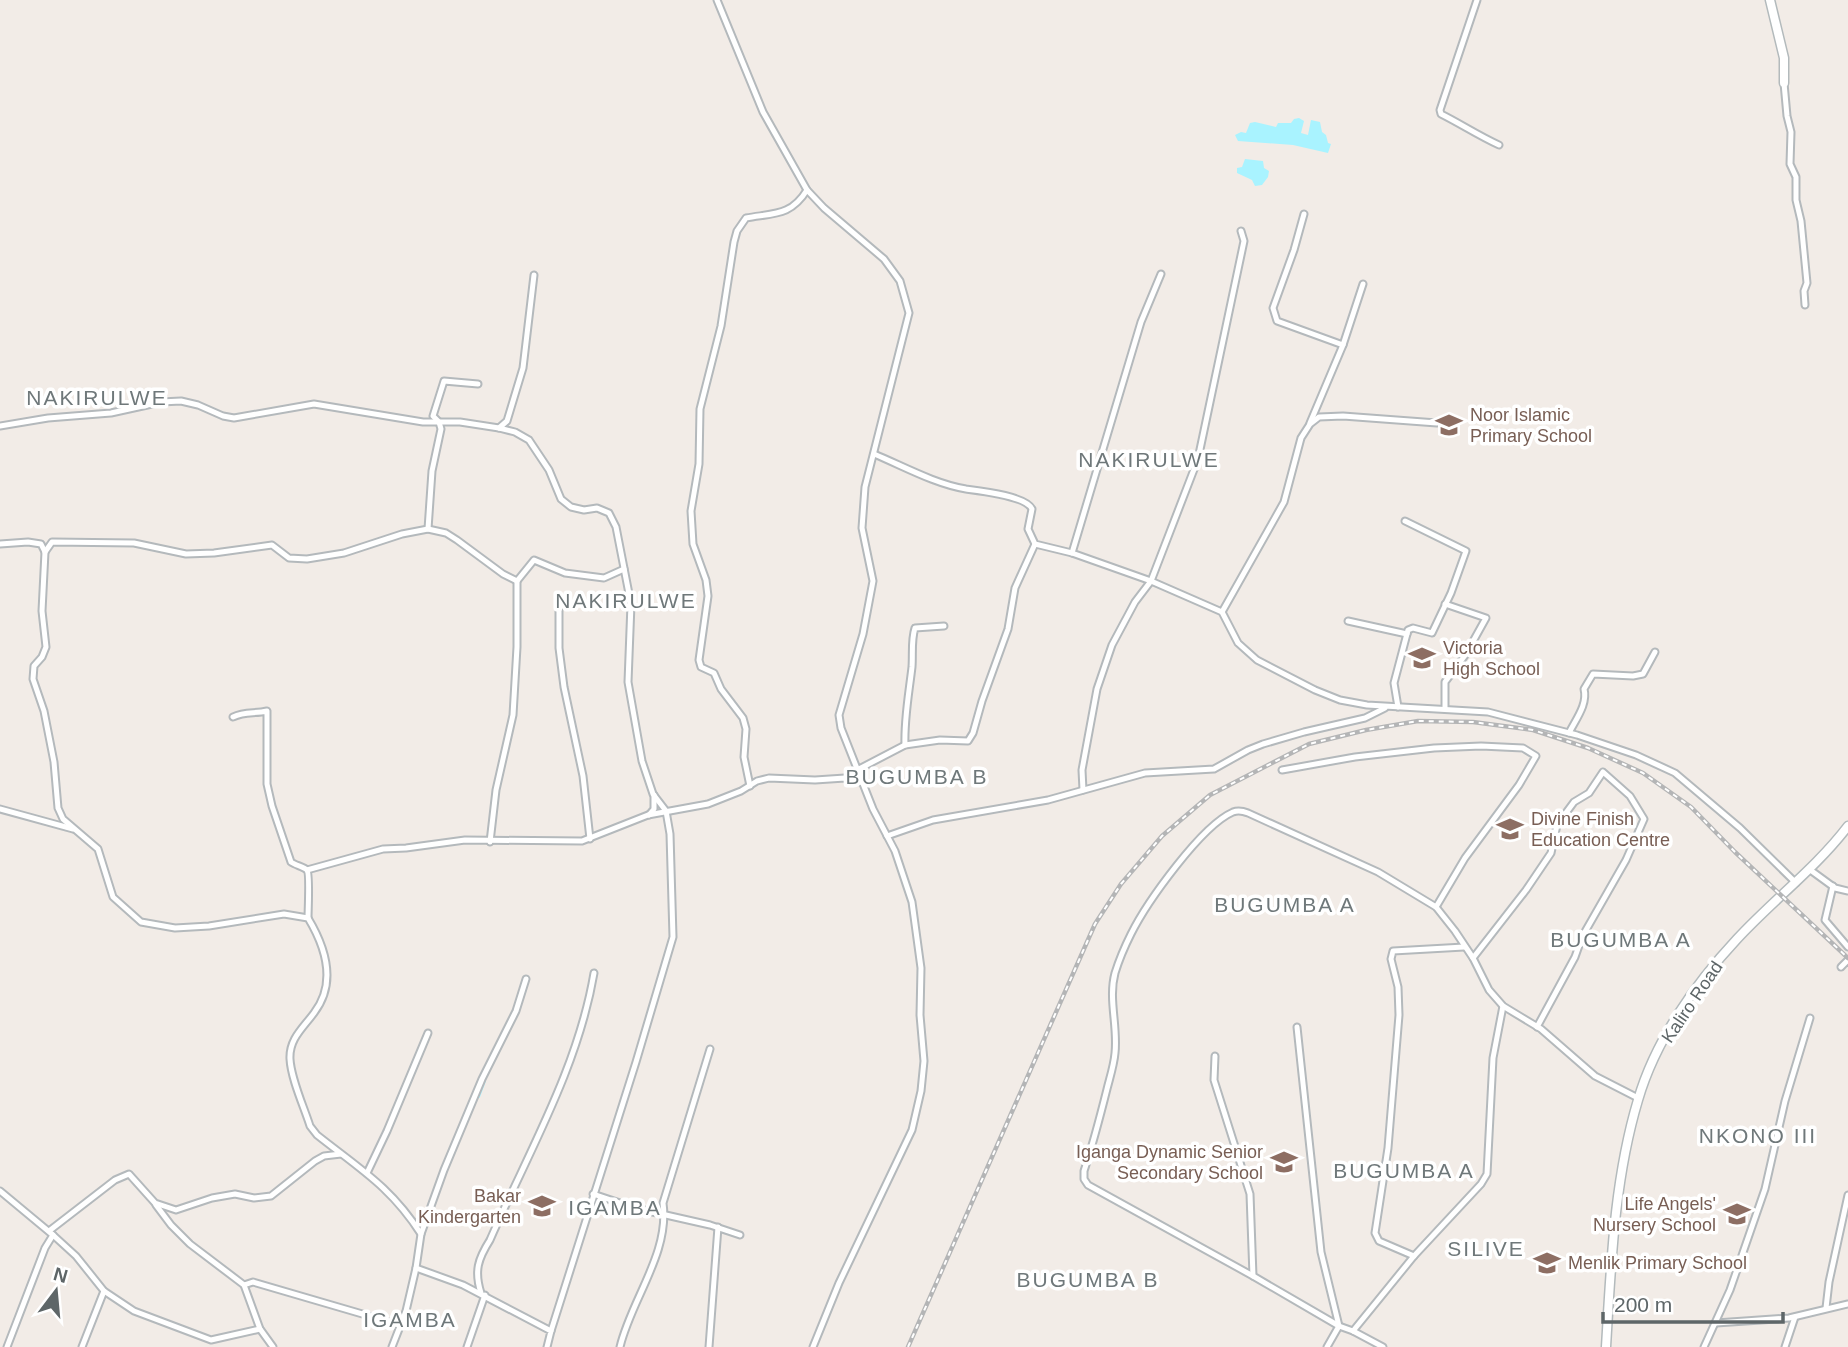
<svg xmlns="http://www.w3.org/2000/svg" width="1848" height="1347" viewBox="0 0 1848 1347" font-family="Arial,sans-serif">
<rect width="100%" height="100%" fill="#f2ece7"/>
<g fill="#a9f3ff">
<polygon points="1299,118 1304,121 1301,133 1308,135 1311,120 1320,122 1322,132 1326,135 1328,143 1331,144 1328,153 1293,145 1238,141 1235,135 1241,132 1246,133 1250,123 1255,122 1276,127 1278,123 1291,123 1294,119"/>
<polygon points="1245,159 1263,161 1264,168 1269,171 1268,177 1262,185 1255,186 1252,180 1237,173 1237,168 1242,167"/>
</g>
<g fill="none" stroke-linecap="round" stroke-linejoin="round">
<polyline stroke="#a9f3ff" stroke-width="2" points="479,1097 485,1081"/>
<g stroke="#b4b9bc" stroke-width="9">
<g id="street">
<polyline points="717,0 763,112 807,190 824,208 884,259 900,281 909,313 865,487 862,528 873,581 863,634 839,715 841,728 873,809 895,851 912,902 921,968 920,1015 924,1061 921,1091 912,1130 839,1283 813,1347"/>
<path d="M1477,0L1440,110L1441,114C1461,124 1479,136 1499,145"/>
<polyline points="1784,83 1787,116 1791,132 1790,164 1796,177 1796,200 1801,221 1807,283 1804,291 1805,305"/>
<polyline points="1304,214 1294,250 1273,308 1277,321 1343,345 1363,284"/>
<polyline points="1310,423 1343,345"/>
<polyline points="0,426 48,418 111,413 161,402 181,401 198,405 223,416 234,418 314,404 423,422 460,422 499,428 515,432 529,440 549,470 561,499 571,507 584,510 597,508 609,513 616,527 631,604 628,682 642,761 653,794 666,811 670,834 673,937 636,1062 551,1331"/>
<polyline points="499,428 507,421 523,368 534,275"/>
<path d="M874,454C903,466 935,484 966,489C981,491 1026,496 1032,509L1028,529L1035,544L1072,553L1151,581L1222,612L1238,643L1257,660L1315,690L1340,700L1367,705L1488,712L1577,735L1636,755L1675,773L1740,828L1796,883"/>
<polyline points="428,529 432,471 441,429 439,422 433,416 444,381 478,384"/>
<path d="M0,544L28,542L41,544L45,552L42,611L46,647L42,657L34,666L33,679L44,711L54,762L58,808L63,819L98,849L113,897L141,922L175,928L209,926L284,914L308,918C326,948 337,983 314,1013C303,1028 289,1039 290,1059C291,1079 304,1107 310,1126L317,1135C360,1169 391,1187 421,1234L416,1268L463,1285L551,1331L547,1347"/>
<polyline points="45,552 52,542 134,543 186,554 214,553 272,545 289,558 307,559 344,553 402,534 428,529 446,533 457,540 503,574 517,581 534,560 565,573 604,578 624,569"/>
<polyline points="1072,553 1141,322 1161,274"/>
<polyline points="559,604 559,648 564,687 583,776 590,839"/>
<polyline points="1222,612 1284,502 1301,438 1310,424 1319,417 1343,416 1437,423"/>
<polyline points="1348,621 1407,634"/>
<polyline points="1398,707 1394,683 1408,630 1413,628 1432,633 1451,593 1466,551 1405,521"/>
<polyline points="1445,709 1445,682 1466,654 1486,618 1445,604"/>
<path d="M233,717C245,711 254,714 267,711V784L272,806L291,862C295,865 304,867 307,870C310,874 308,911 308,918"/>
<path d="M1569,733C1576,719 1588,704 1584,689L1593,674L1633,676L1643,674L1655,652"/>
<path d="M905,745C904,719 909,693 912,667C913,654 911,640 915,628L944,626"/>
<polyline points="859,769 905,745 940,740 968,741 973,733 982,701 1008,629 1015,588 1035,544"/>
<polyline points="1282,770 1355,757 1434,748 1481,746 1523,748 1536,756 1519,785 1465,858 1436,907"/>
<path d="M750,786L744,757L746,729L743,718L721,689L714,673L701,667L699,660L708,596L706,580L693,544L691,511L699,464L700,409L721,326L734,242L737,231L746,218C774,213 791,216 807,190"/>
<polyline points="1083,790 1082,770 1097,689 1112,645 1135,602 1151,581 1198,459 1244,241 1241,231"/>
<polyline points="0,809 73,829"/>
<polyline points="649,815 654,809 654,795"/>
<polyline points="887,836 933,820 1048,800 1145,773 1214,769 1248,750 1263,744 1304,732 1365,718 1385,708"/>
<polyline points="490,842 496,790 513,715 517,647 517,581"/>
<polyline points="1809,869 1835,888 1848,891"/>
<polyline points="307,870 383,849 406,848 465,840 582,841 648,815 708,804 741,791 757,781 769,778 815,780 845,778 864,783"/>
<polyline points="1833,886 1825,920 1848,947"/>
<polyline points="1473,958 1526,890 1551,853 1557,825 1574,802 1589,793 1603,772 1630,796 1644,819 1626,860 1582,937 1575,957 1537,1027"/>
<polyline points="1841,967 1848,960"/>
<polyline points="1297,1027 1321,1252 1339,1326 1327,1347"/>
<polyline points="1215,1056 1214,1080 1250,1194 1253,1276 1339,1326 1353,1331 1383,1347"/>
<polyline points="367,1173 387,1131 428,1033"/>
<polyline points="0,1191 53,1235 45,1248 7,1347"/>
<polyline points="593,1194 635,1208 710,1225 740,1235"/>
<polyline points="156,1205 171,1225 190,1244 244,1285 260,1329 273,1347"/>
<polyline points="49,1231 115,1180 129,1174 155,1203 176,1210 212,1198 235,1194 254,1198 271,1196 315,1161 324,1156 341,1154"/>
<polyline points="421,1234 444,1170 482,1079 516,1011 526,979"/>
<polyline points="53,1235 76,1256 104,1291 134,1311 211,1340 260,1329"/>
<polyline points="1414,1256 1379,1241 1375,1233 1388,1148 1399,1015 1398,987 1391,959 1393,951 1464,947"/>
<path d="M1253,1276L1088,1185L1084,1179V1171C1093,1144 1100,1117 1107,1089C1110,1077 1114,1065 1115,1053C1118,1026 1108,999 1115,973C1119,960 1125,946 1131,934C1147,902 1201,826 1233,812C1238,810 1243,811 1248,813L1378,872L1436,907L1455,931L1473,958L1489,990L1503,1006L1541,1029L1595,1076L1638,1098"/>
<polyline points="244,1285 253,1282 400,1325"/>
<path d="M481,1293C474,1271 478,1259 490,1240C528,1153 578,1068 594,973"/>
<polyline points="1826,1308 1829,1282 1848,1195"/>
<polyline points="1716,1323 1789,1318 1848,1304"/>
<polyline points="1353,1331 1414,1256 1481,1184 1487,1174 1493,1058 1503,1006"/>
<polyline points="82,1347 104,1291"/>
<polyline points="392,1347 406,1311 416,1268"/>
<polyline points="467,1347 485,1295"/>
<path d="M620,1347C631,1300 670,1253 663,1203L710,1049"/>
<polyline points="709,1347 718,1227"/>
<polyline points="1704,1347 1730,1290 1765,1189 1785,1101 1810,1018"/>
<polyline points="1785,1347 1795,1317"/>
</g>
</g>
<g stroke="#b3babc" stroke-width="11">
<g id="secondary">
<polyline points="1770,0 1784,58 1784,83"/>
<path d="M1606,1347C1611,1265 1614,1180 1638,1100C1655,1041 1695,984 1737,939C1773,900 1816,868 1848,826"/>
</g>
</g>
<use href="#street" stroke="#fff" stroke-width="5"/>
<use href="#secondary" stroke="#fff" stroke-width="8"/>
<g stroke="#b4b5b6" stroke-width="4.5">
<polyline id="rail" points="908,1347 1095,924 1121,884 1162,836 1210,795 1309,744 1366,730 1418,721 1473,722 1533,730 1588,748 1643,773 1691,807 1735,852 1848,958"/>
</g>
<use href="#rail" stroke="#fff" stroke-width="2" stroke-dasharray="5" stroke-linecap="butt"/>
</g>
<defs>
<g id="school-bare" transform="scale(2.1)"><path d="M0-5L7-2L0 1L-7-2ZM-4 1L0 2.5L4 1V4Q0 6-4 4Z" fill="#8d6e63" stroke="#fff" stroke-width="2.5" paint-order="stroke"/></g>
</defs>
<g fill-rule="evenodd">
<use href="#school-bare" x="1449" y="425"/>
<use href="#school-bare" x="1422" y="658"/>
<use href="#school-bare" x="1510" y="829"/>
<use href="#school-bare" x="1284" y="1162"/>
<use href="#school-bare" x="542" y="1206"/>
<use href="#school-bare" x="1737" y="1214"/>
<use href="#school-bare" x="1547" y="1263"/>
</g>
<g text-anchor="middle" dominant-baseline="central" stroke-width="7" stroke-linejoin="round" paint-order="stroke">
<g font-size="18" fill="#785e54" stroke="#fff" text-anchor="start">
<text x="1470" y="415">Noor Islamic<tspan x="1470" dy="21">Primary School</tspan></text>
<text x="1443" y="648">Victoria<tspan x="1443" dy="21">High School</tspan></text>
<text x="1531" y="819">Divine Finish<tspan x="1531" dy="21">Education Centre</tspan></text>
<text x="1263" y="1152" text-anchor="end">Iganga Dynamic Senior<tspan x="1263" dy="21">Secondary School</tspan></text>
<text x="521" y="1196" text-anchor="end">Bakar<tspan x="521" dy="21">Kindergarten</tspan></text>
<text x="1716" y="1204" text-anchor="end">Life Angels'<tspan x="1716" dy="21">Nursery School</tspan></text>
<text x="1568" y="1263">Menlik Primary School</text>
</g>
<g font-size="18" fill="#5e6668" stroke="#fff">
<text transform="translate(1692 1002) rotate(-56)">Kaliro Road</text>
</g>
<g font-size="21" letter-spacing="2" fill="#6f787a" stroke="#fff">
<text x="97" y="397">NAKIRULWE</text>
<text x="1149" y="459">NAKIRULWE</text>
<text x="626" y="600">NAKIRULWE</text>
<text x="917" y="776">BUGUMBA B</text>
<text x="1285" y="904">BUGUMBA A</text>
<text x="1621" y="939">BUGUMBA A</text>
<text x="1758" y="1135">NKONO III</text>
<text x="1404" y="1170">BUGUMBA A</text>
<text x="615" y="1207">IGAMBA</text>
<text x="1486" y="1248">SILIVE</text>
<text x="1088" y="1279">BUGUMBA B</text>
<text x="410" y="1319">IGAMBA</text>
</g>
</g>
<g transform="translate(56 1291) rotate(16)" stroke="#ffffff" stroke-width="5" paint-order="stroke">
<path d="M0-5L12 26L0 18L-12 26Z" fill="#5e6668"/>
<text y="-10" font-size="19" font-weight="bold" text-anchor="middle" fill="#5e6668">N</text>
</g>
<path d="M1603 1312v10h180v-10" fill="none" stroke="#5e6668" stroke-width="3.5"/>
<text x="1614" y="1312" font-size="21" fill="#5e6668" stroke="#ffffff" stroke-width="5" paint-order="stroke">200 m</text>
</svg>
